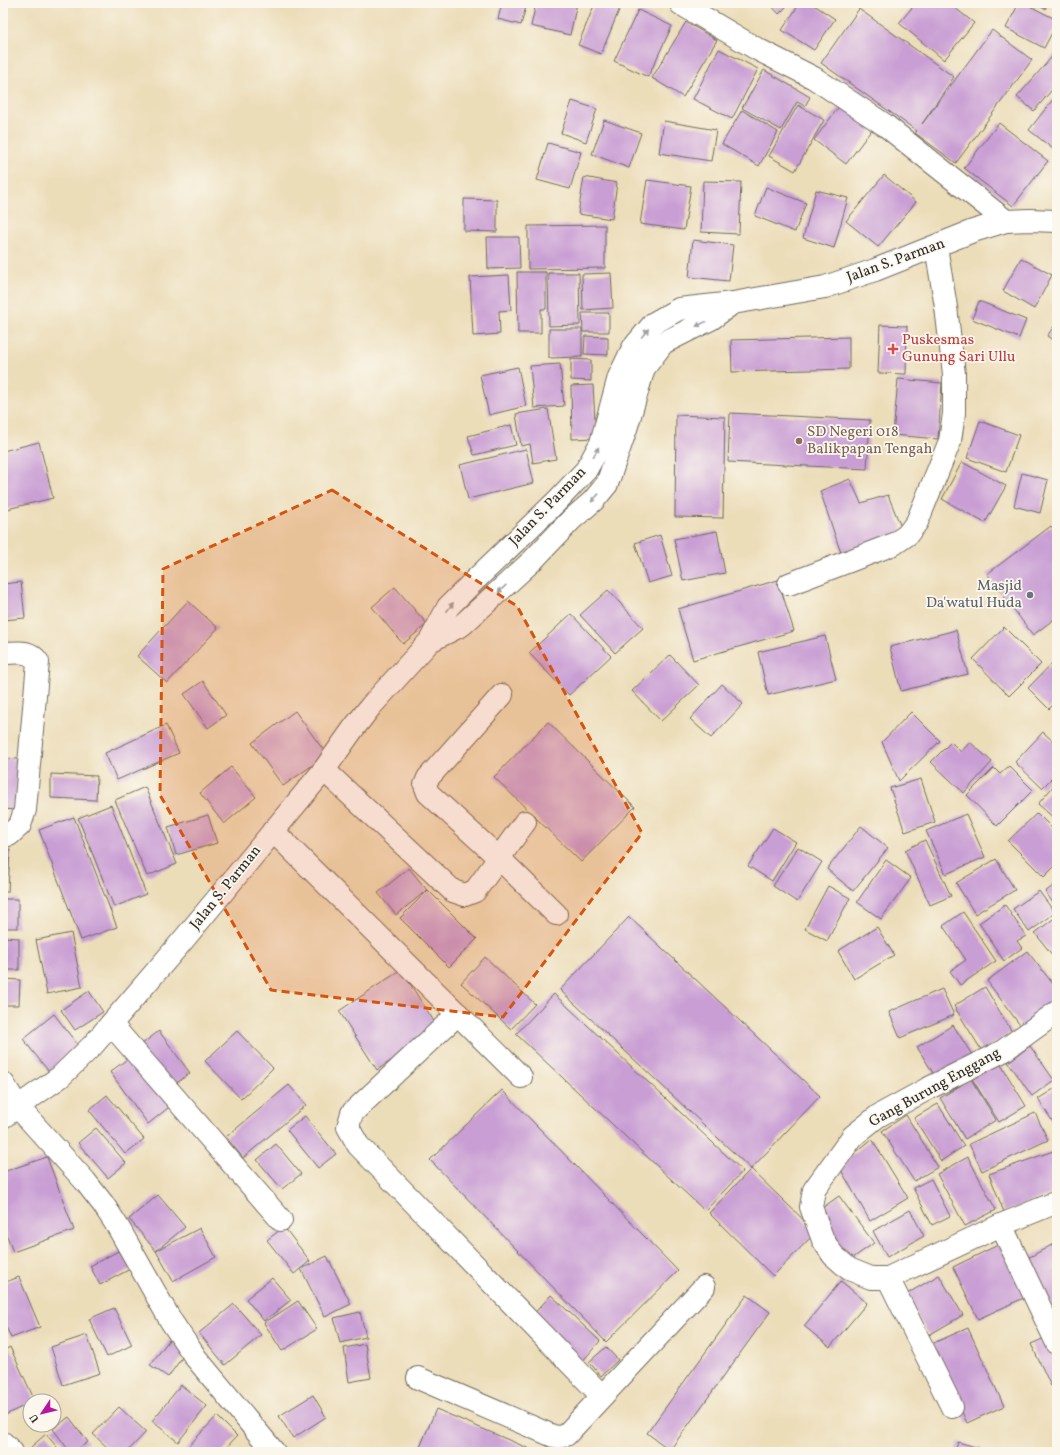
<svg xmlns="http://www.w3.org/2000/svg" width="1060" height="1455" viewBox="0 0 1060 1455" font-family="Vollkorn,serif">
<rect width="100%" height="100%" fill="#fbf7ec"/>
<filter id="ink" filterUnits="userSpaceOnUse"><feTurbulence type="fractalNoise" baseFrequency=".025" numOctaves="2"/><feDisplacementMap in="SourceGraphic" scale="8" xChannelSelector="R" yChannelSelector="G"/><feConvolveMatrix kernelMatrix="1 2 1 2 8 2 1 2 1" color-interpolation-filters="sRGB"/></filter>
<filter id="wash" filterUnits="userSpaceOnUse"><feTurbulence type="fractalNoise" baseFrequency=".012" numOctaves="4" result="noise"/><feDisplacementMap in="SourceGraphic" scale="16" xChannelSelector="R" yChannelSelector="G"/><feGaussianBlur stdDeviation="0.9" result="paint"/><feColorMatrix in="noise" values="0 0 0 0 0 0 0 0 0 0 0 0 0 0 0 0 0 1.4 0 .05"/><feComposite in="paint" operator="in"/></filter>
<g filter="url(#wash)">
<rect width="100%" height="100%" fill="#ecddb9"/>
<g id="blocks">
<g fill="#c99ed4">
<polygon points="502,3 527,3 521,25 498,19"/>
<polygon points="536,3 577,3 570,35 531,26"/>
<polygon points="595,3 622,3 601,54 578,45"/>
<polygon points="769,3 790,3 779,14"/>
<polygon points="800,3 811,3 835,19 814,50 782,30"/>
<polygon points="916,3 949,3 974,23 944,60 899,23"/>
<polygon points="1019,3 1024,3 1057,20 1057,23 1044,48 1006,28"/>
<polygon points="1033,3 1048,3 1045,9"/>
<polygon points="859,9 954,77 922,124 992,30 1032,60 956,163 915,133 917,131 821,63"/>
<polygon points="638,10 672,26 648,77 614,61"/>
<polygon points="686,22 717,40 683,97 652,78"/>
<polygon points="719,49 758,69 732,119 693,99"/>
<polygon points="1056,52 1057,53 1057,84 1034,111 1017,97"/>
<polygon points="764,70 810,97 805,106 797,102 781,130 742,108"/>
<polygon points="1054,98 1057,100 1057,152 1029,130"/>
<polygon points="572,101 597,109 586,142 561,133"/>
<polygon points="841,104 873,128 846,164 814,140"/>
<polygon points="798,105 824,120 795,171 769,156"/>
<polygon points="742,110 778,132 759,166 722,144"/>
<polygon points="604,120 641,133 629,168 592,154"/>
<polygon points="664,121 716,130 711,161 659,153"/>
<polygon points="999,123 1048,161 1013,206 964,168"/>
<polygon points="548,143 581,152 570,189 537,180"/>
<polygon points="884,175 916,202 878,247 846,221"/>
<polygon points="584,177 617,183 612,219 578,214"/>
<polygon points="647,180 691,186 684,230 640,224"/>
<polygon points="703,181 741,182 739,234 701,232"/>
<polygon points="766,187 806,203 795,232 755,216"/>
<polygon points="816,190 848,198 834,248 803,238"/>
<polygon points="464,199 497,200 497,232 464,231"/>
<polygon points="605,225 605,268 528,269 528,226"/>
<polygon points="487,237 519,237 520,268 488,269"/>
<polygon points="693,240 733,245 729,281 689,277"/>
<polygon points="1021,258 1052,275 1034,309 1003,291"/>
<polygon points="517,272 546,272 546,309 541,309 541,333 518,333"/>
<polygon points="548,273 579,273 580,325 549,326"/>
<polygon points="611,273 613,308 583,310 582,274"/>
<polygon points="509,275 511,310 499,311 500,334 473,336 470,277"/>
<polygon points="979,301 1026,320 1019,338 972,319"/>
<polygon points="582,313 609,313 609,332 583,332"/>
<polygon points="1057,322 1057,343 1047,336"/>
<polygon points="880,325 907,326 906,374 878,373"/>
<polygon points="549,329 582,329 582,357 549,358"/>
<polygon points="585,336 608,337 608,355 584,354"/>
<polygon points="849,337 849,369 732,372 731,340"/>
<polygon points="571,359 591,360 591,381 571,380"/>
<polygon points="560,364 564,406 534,408 530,366"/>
<polygon points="518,367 526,406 489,415 480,375"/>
<polygon points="898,379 942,383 938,439 893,435"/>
<polygon points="593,385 596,438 572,439 571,386"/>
<polygon points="548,409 556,459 533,463 530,444 521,446 516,414"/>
<polygon points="730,413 870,420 867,469 728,462"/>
<polygon points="676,415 725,417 723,518 675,517"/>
<polygon points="980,421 1019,435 1006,472 967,458"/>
<polygon points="511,425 516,445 474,455 468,436"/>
<polygon points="39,442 53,498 3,510 3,451"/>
<polygon points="526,449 534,483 468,499 460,465"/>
<polygon points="962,462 1006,486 985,523 942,499"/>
<polygon points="1022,473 1048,480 1040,513 1014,506"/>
<polygon points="850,479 861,503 888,495 903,532 841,553 820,491"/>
<polygon points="1051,526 1057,534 1057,617 1033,635 987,574"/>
<polygon points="717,531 725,573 683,581 674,539"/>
<polygon points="660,535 672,576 648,583 635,543"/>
<polygon points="778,580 794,631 693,660 678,609"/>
<polygon points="21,582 25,618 3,620 3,584"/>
<polygon points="395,587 427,624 403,644 372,607"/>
<polygon points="608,590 643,628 615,653 580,615"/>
<polygon points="188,601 218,628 167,683 137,656"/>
<polygon points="571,614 611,656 569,695 529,653"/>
<polygon points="1004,627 1041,664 1009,696 973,659"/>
<polygon points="956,630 968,674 901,691 890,647"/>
<polygon points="825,636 836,679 768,695 758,652"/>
<polygon points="670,655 699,685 661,721 632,691"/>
<polygon points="1057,658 1057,701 1049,709 1028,688"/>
<polygon points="3,668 6,668 4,733 3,733"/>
<polygon points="203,681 226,715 208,728 184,694"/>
<polygon points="722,684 743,704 711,738 690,719"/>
<polygon points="295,711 327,755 283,786 252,743"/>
<polygon points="911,712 940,741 899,781 882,742"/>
<polygon points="548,722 635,807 581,862 494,777"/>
<polygon points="166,725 179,753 117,780 105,753"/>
<polygon points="1043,732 1057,745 1057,773 1042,788 1015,762"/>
<polygon points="951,742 961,752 970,742 992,762 964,793 931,762"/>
<polygon points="3,758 18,759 15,810 3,809"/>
<polygon points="1009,766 1033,790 997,826 967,795 994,768 1000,774"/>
<polygon points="231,767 256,797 224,824 200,793"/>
<polygon points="51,774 97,776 96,800 51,798"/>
<polygon points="921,779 935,822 905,832 890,788"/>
<polygon points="1057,782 1057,821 1038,804"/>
<polygon points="145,787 177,864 147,876 115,800"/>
<polygon points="111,805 146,894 114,907 78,818"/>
<polygon points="1037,813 1057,833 1057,864 1044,877 1008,841"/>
<polygon points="966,814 985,857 946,874 926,831"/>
<polygon points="208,815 217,843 176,855 168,827"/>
<polygon points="74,817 117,927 81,940 39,830"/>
<polygon points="861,826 888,848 853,891 827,869"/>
<polygon points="773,828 796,842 772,881 748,866"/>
<polygon points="925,840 951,896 930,905 905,850"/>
<polygon points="798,847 822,862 797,902 773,886"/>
<polygon points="3,849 10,849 8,892 3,892"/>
<polygon points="996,859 1015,890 975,914 956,883"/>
<polygon points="886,860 911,878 881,919 857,902"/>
<polygon points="409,868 427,890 396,915 378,893"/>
<polygon points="1057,883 1057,908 1045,892"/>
<polygon points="828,886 850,898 827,941 805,929"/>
<polygon points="428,890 477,939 449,967 400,918"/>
<polygon points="1039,891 1055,913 1029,932 1013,909"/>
<rect x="3" y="899" width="15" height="29"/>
<polygon points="1005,905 1026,936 1017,941 1022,948 1004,961 979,923"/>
<polygon points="963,912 996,961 960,985 950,971 966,960 943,926"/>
<polygon points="1057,916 1057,961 1035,933"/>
<polygon points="629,917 820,1096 751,1169 560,990"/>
<polygon points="877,927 894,955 854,979 838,951"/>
<polygon points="71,933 82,987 47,994 36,940"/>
<polygon points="3,937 19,938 19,970 3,970"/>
<polygon points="1027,951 1057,989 1057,1002 1023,1029 987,981"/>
<polygon points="485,957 535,1004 511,1029 461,983"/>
<polygon points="401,970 439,1029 377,1070 339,1011"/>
<polygon points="3,979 20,980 19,1005 3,1005"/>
<polygon points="985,987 1012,1032 982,1051 954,1006"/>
<polygon points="942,989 954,1015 900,1038 889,1012"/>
<polygon points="89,991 103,1012 75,1030 61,1010"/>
<polygon points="554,994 743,1171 705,1211 516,1034"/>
<polygon points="54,1014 84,1053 53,1077 23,1039"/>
<polygon points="953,1025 974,1058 938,1081 917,1047"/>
<polygon points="159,1031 190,1073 170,1088 138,1047"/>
<polygon points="237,1031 273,1068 241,1099 205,1061"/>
<polygon points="1030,1046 1054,1080 1032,1096 1008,1062"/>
<polygon points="134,1054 173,1104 148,1124 110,1072"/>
<polygon points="998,1060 1026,1106 999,1122 971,1077"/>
<polygon points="971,1079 996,1120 965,1139 940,1098"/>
<polygon points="289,1085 306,1105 243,1158 226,1137"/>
<polygon points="1057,1087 1057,1123 1055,1125 1038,1099"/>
<polygon points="502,1090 678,1271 606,1342 430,1160"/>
<polygon points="107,1095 144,1139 125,1154 89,1110"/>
<polygon points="938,1104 964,1146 941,1161 914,1118"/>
<polygon points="1035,1113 1048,1140 982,1171 969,1144"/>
<polygon points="906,1115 938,1167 914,1181 882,1131"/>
<polygon points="305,1116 336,1154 318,1168 287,1130"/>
<polygon points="96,1128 126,1163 108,1178 78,1143"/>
<polygon points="872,1139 908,1198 870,1221 841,1170 849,1158"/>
<polygon points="276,1144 301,1174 282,1189 257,1160"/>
<polygon points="1056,1150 1057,1153 1057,1192 1004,1212 989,1174"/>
<polygon points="47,1157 74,1230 13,1252 3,1225 3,1172"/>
<polygon points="968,1157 996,1210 965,1226 937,1174"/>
<polygon points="751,1169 816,1232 773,1276 709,1213"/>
<polygon points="931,1179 950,1216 932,1225 913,1188"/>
<polygon points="158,1195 185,1227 156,1251 129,1219"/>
<polygon points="839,1196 874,1243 850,1260 815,1213"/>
<polygon points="910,1210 924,1236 887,1257 873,1231"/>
<polygon points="284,1227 310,1261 294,1274 267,1240"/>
<polygon points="200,1228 216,1257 173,1281 156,1251"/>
<polygon points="1057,1242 1057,1318 1028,1258"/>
<polygon points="1000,1244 1026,1297 978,1319 953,1267"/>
<polygon points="124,1248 134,1267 100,1285 90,1266"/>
<polygon points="327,1256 351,1304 325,1317 301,1269"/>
<polygon points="939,1275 963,1315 929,1335 905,1295"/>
<polygon points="19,1277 40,1327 11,1338 3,1320 3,1283"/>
<polygon points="272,1278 291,1300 264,1321 246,1299"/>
<polygon points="841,1281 867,1303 830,1347 804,1326"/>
<polygon points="551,1295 600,1341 581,1363 531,1317"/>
<polygon points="747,1295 770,1312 670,1450 647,1433"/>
<polygon points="298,1301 317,1329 282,1351 264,1323"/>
<polygon points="234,1304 261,1335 225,1365 199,1333"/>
<polygon points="114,1308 132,1345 107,1357 89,1319"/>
<polygon points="360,1312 366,1337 340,1343 334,1318"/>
<polygon points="968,1328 1004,1406 967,1423 931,1344"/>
<polygon points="87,1335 100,1373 63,1385 51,1347"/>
<polygon points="1047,1337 1057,1357 1057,1384 1051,1386 1031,1344"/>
<polygon points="169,1340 186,1352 168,1377 150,1365"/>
<polygon points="365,1344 371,1378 349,1382 344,1348"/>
<polygon points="10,1347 35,1401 30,1401 30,1403 3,1416 3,1351"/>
<polygon points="606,1347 618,1360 601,1376 589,1362"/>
<polygon points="181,1385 207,1406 178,1442 152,1421"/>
<polygon points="313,1395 326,1417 293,1438 279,1416"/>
<polygon points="119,1407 146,1432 127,1452 112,1452 93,1434"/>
<polygon points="436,1409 537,1452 418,1452"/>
<polygon points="217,1416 237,1436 222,1452 183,1452"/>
<polygon points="69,1417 88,1442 74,1452 70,1452 53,1429"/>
<polygon points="46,1434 61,1452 35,1452 31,1447"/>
<polygon points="958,1442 993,1452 955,1452"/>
</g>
</g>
</g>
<g filter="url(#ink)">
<use href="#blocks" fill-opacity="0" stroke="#6f695d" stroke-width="1"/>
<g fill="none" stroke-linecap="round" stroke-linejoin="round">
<g stroke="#6f695d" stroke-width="24">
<g id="minor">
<polyline points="681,4 757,49 814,78 885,125 1006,221"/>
<polyline points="789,584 894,544 907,535 917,522 950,441 954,413 954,374 946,307 936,247"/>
<path d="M3,653C18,653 29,649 38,662L25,810L20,825L9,835H3"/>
<polyline points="502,695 428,778 425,785 428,793 499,858 525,822"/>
<polyline points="324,770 453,891 465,895 475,891 499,858 556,914"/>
<polyline points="273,831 521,1077"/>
<polyline points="1057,1012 1003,1051 929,1088 878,1116 853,1136 814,1190 811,1207 823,1240 833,1255 849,1269 871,1278 888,1278 1001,1225 1057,1202"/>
<polyline points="458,1014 352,1113 348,1127 358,1145 602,1396"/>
<polyline points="111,1024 281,1220"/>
<polyline points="3,1083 18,1107 85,1181 103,1204 118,1227 171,1321 196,1358 274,1452"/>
<polyline points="1001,1225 1057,1343"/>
<polyline points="888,1278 952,1407"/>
<polyline points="418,1378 553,1436 559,1437 566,1435 704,1287"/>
<polyline points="3,1443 12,1452"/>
</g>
</g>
<g stroke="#6f695d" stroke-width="24">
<g id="major">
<polyline points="430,641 462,625 533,560 571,520 593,501 607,484 626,429 644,368 663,343 711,319 730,305"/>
<polyline points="3,1117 60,1077 93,1045 184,939 324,770 353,729 371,706 430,641 448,607 476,579 557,501 586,470 601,443 619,377 633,348 654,323 679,309 733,303 825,287 875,270 973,231 1006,221 1030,220 1057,221"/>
</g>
</g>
<use href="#minor" stroke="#fff" stroke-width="22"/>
<use href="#major" stroke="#fff" stroke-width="22"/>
</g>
<defs><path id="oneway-solid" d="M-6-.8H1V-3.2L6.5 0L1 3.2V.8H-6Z"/></defs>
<g fill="#a0a0a0">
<use href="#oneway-solid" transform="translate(701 324) rotate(154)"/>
<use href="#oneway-solid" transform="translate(645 333) rotate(-50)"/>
<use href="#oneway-solid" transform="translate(596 452) rotate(-61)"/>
<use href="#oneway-solid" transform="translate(595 498) rotate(133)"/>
<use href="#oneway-solid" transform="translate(502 589) rotate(137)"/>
<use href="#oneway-solid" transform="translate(450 607) rotate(-53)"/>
</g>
</g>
<path fill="#d5540f" fill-opacity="0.2" stroke="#d5540f" stroke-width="3" stroke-dasharray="8 5" stroke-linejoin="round" d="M332,490L517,606L642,833L503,1017L271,990L160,795L163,569Z"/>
<path fill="#e0444e" stroke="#fbf7ec" stroke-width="1.5" d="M891 343h4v4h4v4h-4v4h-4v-4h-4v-4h4z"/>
<circle fill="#8d6e63" stroke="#fbf7ec" stroke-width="1.5" cx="799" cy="441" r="4"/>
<circle fill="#6b7280" stroke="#fbf7ec" stroke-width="1.5" cx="1030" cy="595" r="4"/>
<g text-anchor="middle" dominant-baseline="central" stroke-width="3.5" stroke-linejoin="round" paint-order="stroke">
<g font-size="15" fill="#2b2b2b" stroke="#fbf7ec">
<text transform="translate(896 261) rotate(-20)">Jalan S. Parman</text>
<text transform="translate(548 507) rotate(-46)">Jalan S. Parman</text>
<text transform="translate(226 888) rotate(-51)">Jalan S. Parman</text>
<text transform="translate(935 1088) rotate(-29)">Gang Burung Enggang</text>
</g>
<g font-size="15" fill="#be3a42" stroke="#fbf7ec" text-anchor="start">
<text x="902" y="340">Puskesmas<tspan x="902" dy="17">Gunung Sari Ullu</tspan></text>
</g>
<g font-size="15" fill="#785e54" stroke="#fbf7ec" text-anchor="start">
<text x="807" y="432">SD Negeri 018<tspan x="807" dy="17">Balikpapan Tengah</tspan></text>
</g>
<g font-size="15" fill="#5b616d" stroke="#fbf7ec" text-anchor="end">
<text x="1022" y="586">Masjid<tspan x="1022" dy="17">Da'watul Huda</tspan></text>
</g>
</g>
<rect width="1060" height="1455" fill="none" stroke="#fbf7ec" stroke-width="16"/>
<g transform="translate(42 1413) rotate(235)"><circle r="19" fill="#fbf7ec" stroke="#a8a59f"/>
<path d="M0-3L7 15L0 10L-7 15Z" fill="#b5179e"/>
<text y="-6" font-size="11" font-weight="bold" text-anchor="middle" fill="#2b2b2b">U</text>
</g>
</svg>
